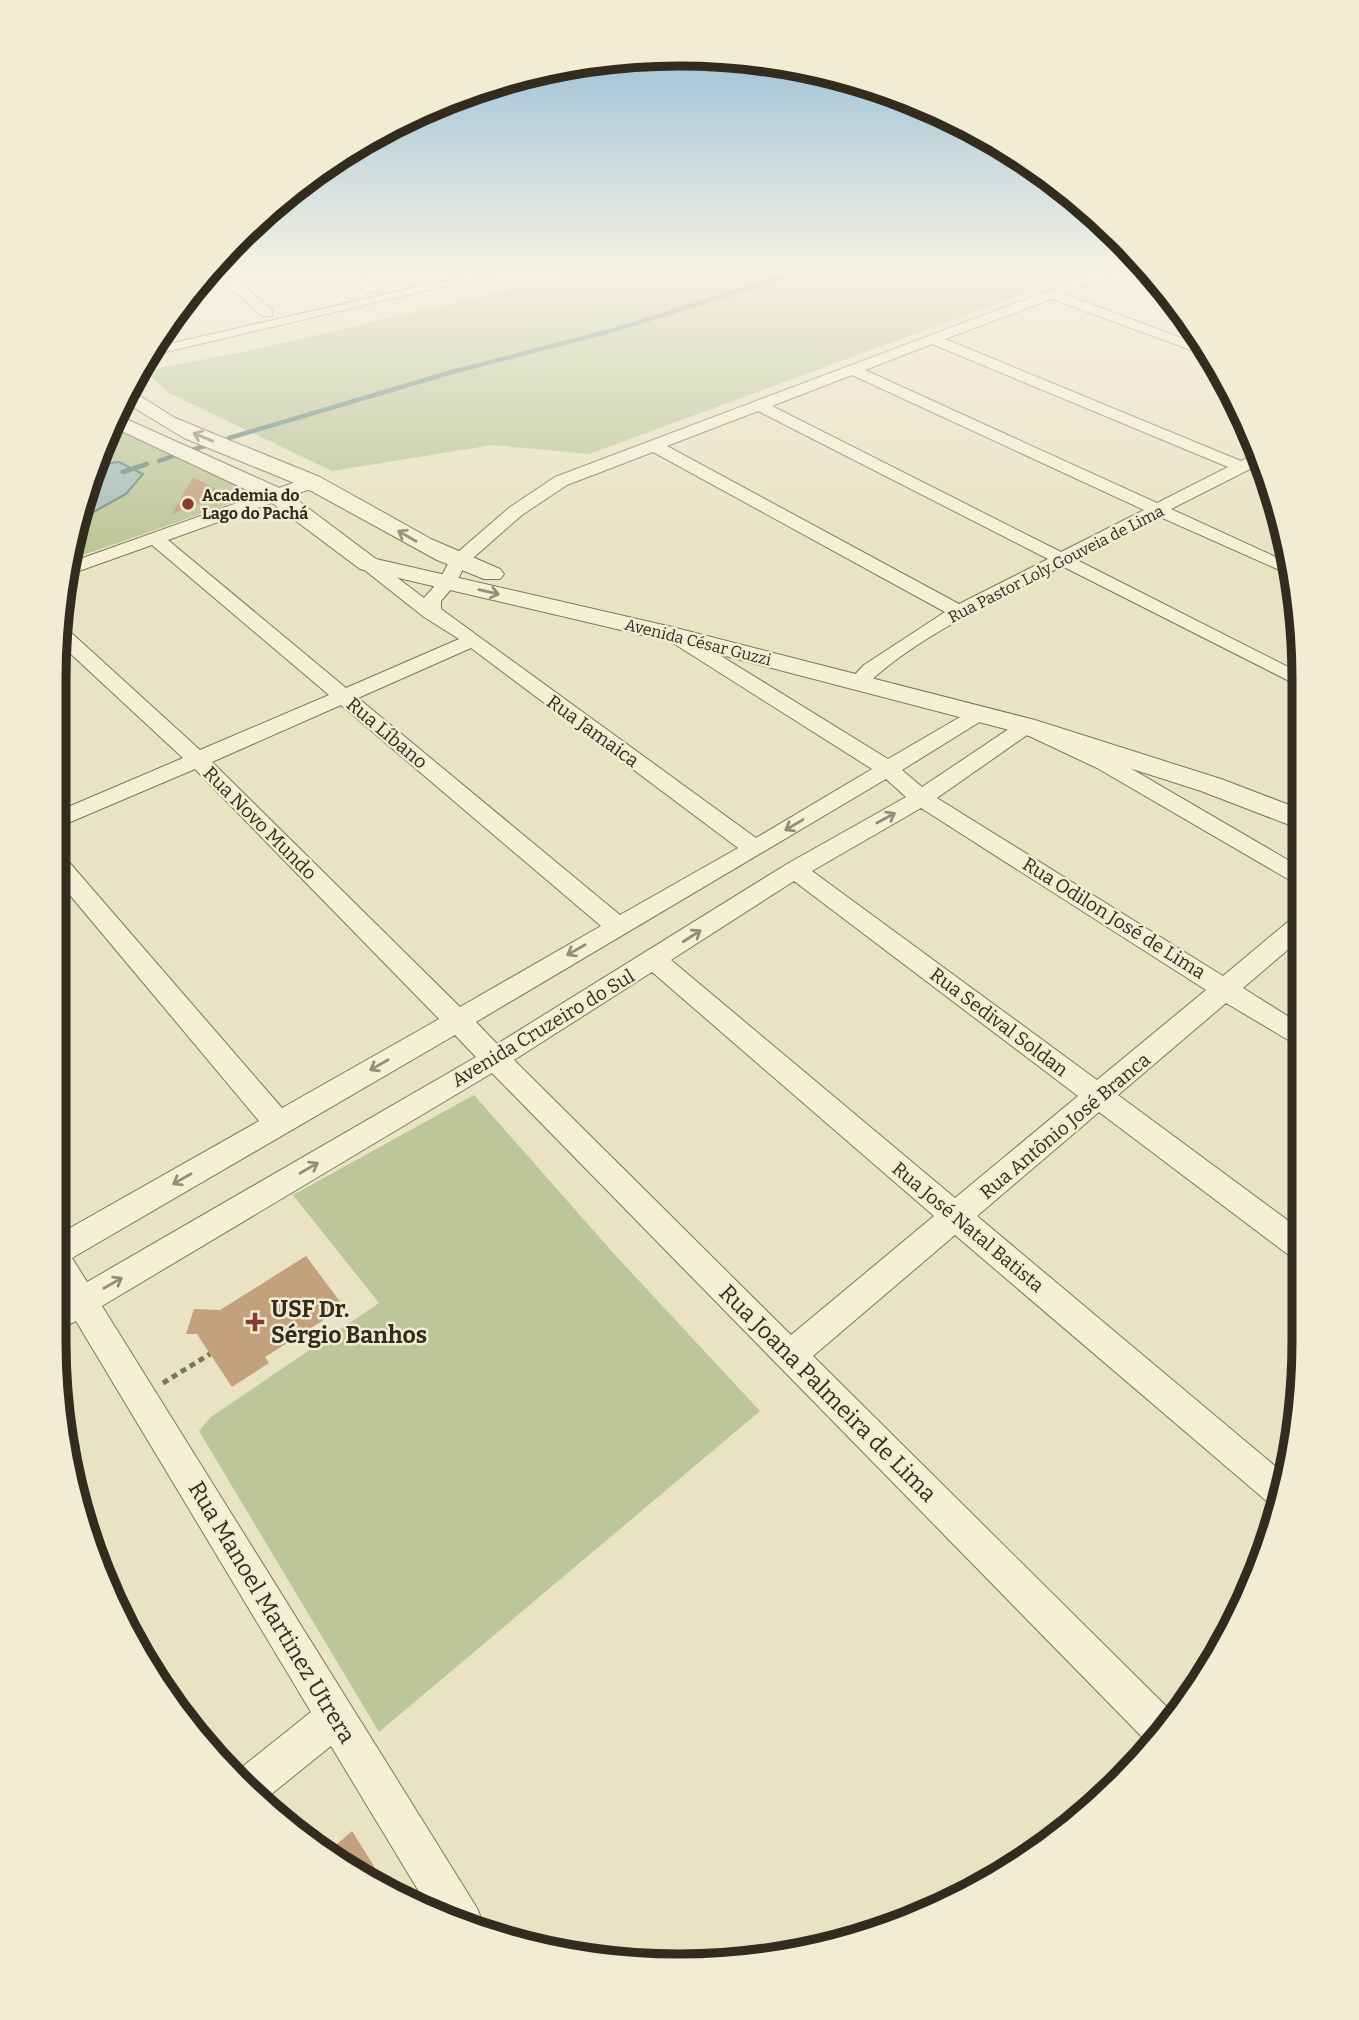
<svg xmlns="http://www.w3.org/2000/svg" width="1359" height="2020" viewBox="0 0 1359 2020" font-family="Bitter,serif">
<rect width="100%" height="100%" fill="#e9e2c3"/>
<g fill="#bcc698">
<polygon points="597,269 1091,269 589,454 493,445 332,471 169,393 145,371 257,349"/>
<polygon points="111,426 244,487 249,493 246,498 66,561"/>
<polygon points="474,1095 615,1255 760,1411 379,1732 199,1431 211,1417 379,1303 293,1195"/>
</g>
<polygon fill="#a5bdb8" stroke="#6d8a85" stroke-width="2" points="119,462 143,474 126,494 79,520 98,465"/>
<g fill="none" stroke-linecap="round" stroke-linejoin="round">
<g stroke="#6d8a85" stroke-width="4.5">
<polyline points="229,438 452,372 614,330 780,278 822,269"/>
<polyline points="192,450 211,444"/>
<polyline points="159,461 173,456"/>
<polyline points="123,472 147,464"/>
</g>
<polyline stroke="#6d8a85" stroke-width="5" points="123,472 129,470"/>
</g>
<g fill="#c4a17d">
<polygon points="193,477 226,494 172,514"/>
<polygon points="306,1256 344,1307 265,1357 269,1363 232,1387 197,1334 186,1334 194,1309 220,1310"/>
<polygon points="352,1831 387,1887 327,1853"/>
</g>
<g fill="none" stroke-linecap="round" stroke-linejoin="round">
<g stroke="#82745c" stroke-width="2">
<g id="minor">
<polygon points="215,269 224,269 272,310 272,316 262,316 213,272"/>
<polygon points="337,269 351,269 379,290 367,293"/>
<polygon points="495,269 517,269 153,355 160,346"/>
<path d="M1106,269C1127,269 1148,269 1162,286L1118,273L1064,294L1208,348L1213,358L1052,299L945,339L1241,461L1261,451L1264,462L1171,509L1293,565L1295,577L1158,516L1075,559L1304,675L1305,689L1062,566C998,600 914,637 863,688H849L846,684L864,665L945,612L653,452L567,485L522,515L465,565L456,583L441,601V609L756,838L872,769L665,638L662,634L665,630H679L888,759L972,710H986L989,714L986,718L902,770L922,787L1019,722L1026,720L1113,758L1305,870V889L1097,768L1027,735L937,798L1223,976L1296,915L1305,912V935L1243,988L1305,1027V1050L1226,1003L1118,1095L1305,1233V1263L1294,1259L1099,1112L977,1216L1288,1477L1277,1510L955,1235L813,1356L1172,1712L1150,1743L1147,1742L492,1073L102,1306L477,1908L483,1923L481,1928L432,1913L331,1746L264,1800L237,1771L311,1712L76,1321L54,1332V1301L62,1297L54,1285V1237L259,1121L54,876V852L62,854L282,1108L439,1019L195,769L54,829V813L183,758L58,642L59,626L66,628L200,750L329,695L152,545L65,576L66,564L307,478H319L321,482L319,486L168,540L346,688L459,639L424,617L362,568L359,564L362,560H374L424,598L439,581L451,558L510,507L555,477ZM932,344L1228,467L1157,503L865,370ZM852,375L1144,510L1061,552L772,406ZM758,411L1048,559L959,604L667,446ZM471,648L738,848L620,915L358,698ZM341,705L601,926L460,1007L212,762ZM886,779L906,797L787,864L497,1044L476,1022ZM921,808L1206,990L1097,1080L812,871ZM794,881L1078,1096L955,1198L671,960ZM652,972L934,1216L791,1335L514,1060ZM455,1035L476,1057L87,1282L72,1258Z"/>
</g>
</g>
<g stroke="#82745c" stroke-width="2">
<g id="tertiary">
<polygon points="129,389 175,418 320,477 431,539 500,569 504,574 500,579 484,579 437,560 304,487 184,438 121,400"/>
<polygon points="115,414 284,490 376,559 672,627 1035,720 1221,779 1305,811 1305,831 1201,791 1017,732 668,641 360,569 268,500 111,426"/>
</g>
</g>
<polyline stroke="#82745c" stroke-width="5" stroke-dasharray="6 4.5" stroke-linecap="butt" points="163,1383 210,1354"/>
<use href="#minor" fill="#f5efd6" fill-rule="evenodd"/>
<use href="#tertiary" fill="#f5efd6" fill-rule="evenodd"/>
</g>
<defs><path id="oneway-shaft" d="M-6 0H5M1.5-3L5.5 0L1.5 3" fill="none" stroke-width="1.6" stroke-linecap="round" stroke-linejoin="round" transform="scale(1.75)"/></defs>
<g stroke="#948d7a">
<use href="#oneway-shaft" transform="translate(203 437) rotate(-157)"/>
<use href="#oneway-shaft" transform="translate(407 536) rotate(-150)"/>
<use href="#oneway-shaft" transform="translate(489 592) rotate(13)"/>
<use href="#oneway-shaft" transform="translate(886 818) rotate(-29)"/>
<use href="#oneway-shaft" transform="translate(794 825) rotate(149)"/>
<use href="#oneway-shaft" transform="translate(692 936) rotate(-33)"/>
<use href="#oneway-shaft" transform="translate(576 950) rotate(150)"/>
<use href="#oneway-shaft" transform="translate(379 1065) rotate(150)"/>
<use href="#oneway-shaft" transform="translate(309 1168) rotate(-30)"/>
<use href="#oneway-shaft" transform="translate(182 1179) rotate(150)"/>
<use href="#oneway-shaft" transform="translate(113 1283) rotate(-30)"/>
</g>
<linearGradient id="sky" x2="0" y2="1"><stop stop-color="#8db8d5"/><stop offset="0.49" stop-color="#f5f2e4"/><stop offset="1" stop-color="#f5f2e4" stop-opacity="0"/></linearGradient>
<rect width="1359" height="551" fill="url(#sky)"/>
<g fill="#8b3a32" stroke="#f1ecd2" stroke-width="2.5">
<circle cx="188" cy="504" r="7"/>
<path d="M251.5 1311.5h7v7h7v7h-7v7h-7v-7h-7v-7h7z"/>
</g>
<g text-anchor="middle" dominant-baseline="central" stroke-width="5" stroke-linejoin="round" paint-order="stroke">
<g font-size="16" font-weight="bold" fill="#332b1e" stroke="#f1ecd2" text-anchor="start">
<text x="202" y="495">Academia do<tspan x="202" dy="18">Lago do Pachá</tspan></text>
</g>
<g font-size="16" fill="#332b1e" stroke="#f1ecd2">
<text transform="translate(1056 564) rotate(-27)">Rua Pastor Loly Gouveia de Lima</text>
<text transform="translate(698 642) rotate(14)">Avenida César Guzzi</text>
</g>
<g font-size="19" fill="#332b1e" stroke="#f1ecd2">
<text transform="translate(593 731) rotate(36)">Rua Jamaica</text>
<text transform="translate(387 733) rotate(40)">Rua Líbano</text>
<text transform="translate(260 823) rotate(45)">Rua Novo Mundo</text>
<text transform="translate(1114 918) rotate(32)">Rua Odilon José de Lima</text>
<text transform="translate(999 1022) rotate(37)">Rua Sedival Soldan</text>
<text transform="translate(543 1028) rotate(-31)">Avenida Cruzeiro do Sul</text>
<text transform="translate(1065 1126) rotate(-40)">Rua Antônio José Branca</text>
<text transform="translate(968 1227) rotate(40)">Rua José Natal Batista</text>
</g>
<g font-size="23" font-weight="bold" fill="#332b1e" stroke="#f1ecd2" text-anchor="start">
<text x="271" y="1309">USF Dr.<tspan x="271" dy="26">Sérgio Banhos</tspan></text>
</g>
<g font-size="23" fill="#332b1e" stroke="#f1ecd2">
<text transform="translate(828 1393) rotate(45)">Rua Joana Palmeira de Lima</text>
<text transform="translate(272 1612) rotate(59)">Rua Manoel Martinez Utrera</text>
</g>
</g>
<path d="M0 0H1359V2020H0ZM679 66H679A613 613 0 0 1 1292 679V1341A613 613 0 0 1 679 1954H679A613 613 0 0 1 66 1341V679A613 613 0 0 1 679 66Z" fill="#f1ecd2" fill-rule="evenodd"/>
<path fill="none" stroke="#332b1e" stroke-width="9" d="M679 66H679A613 613 0 0 1 1292 679V1341A613 613 0 0 1 679 1954H679A613 613 0 0 1 66 1341V679A613 613 0 0 1 679 66Z"/>
</svg>
